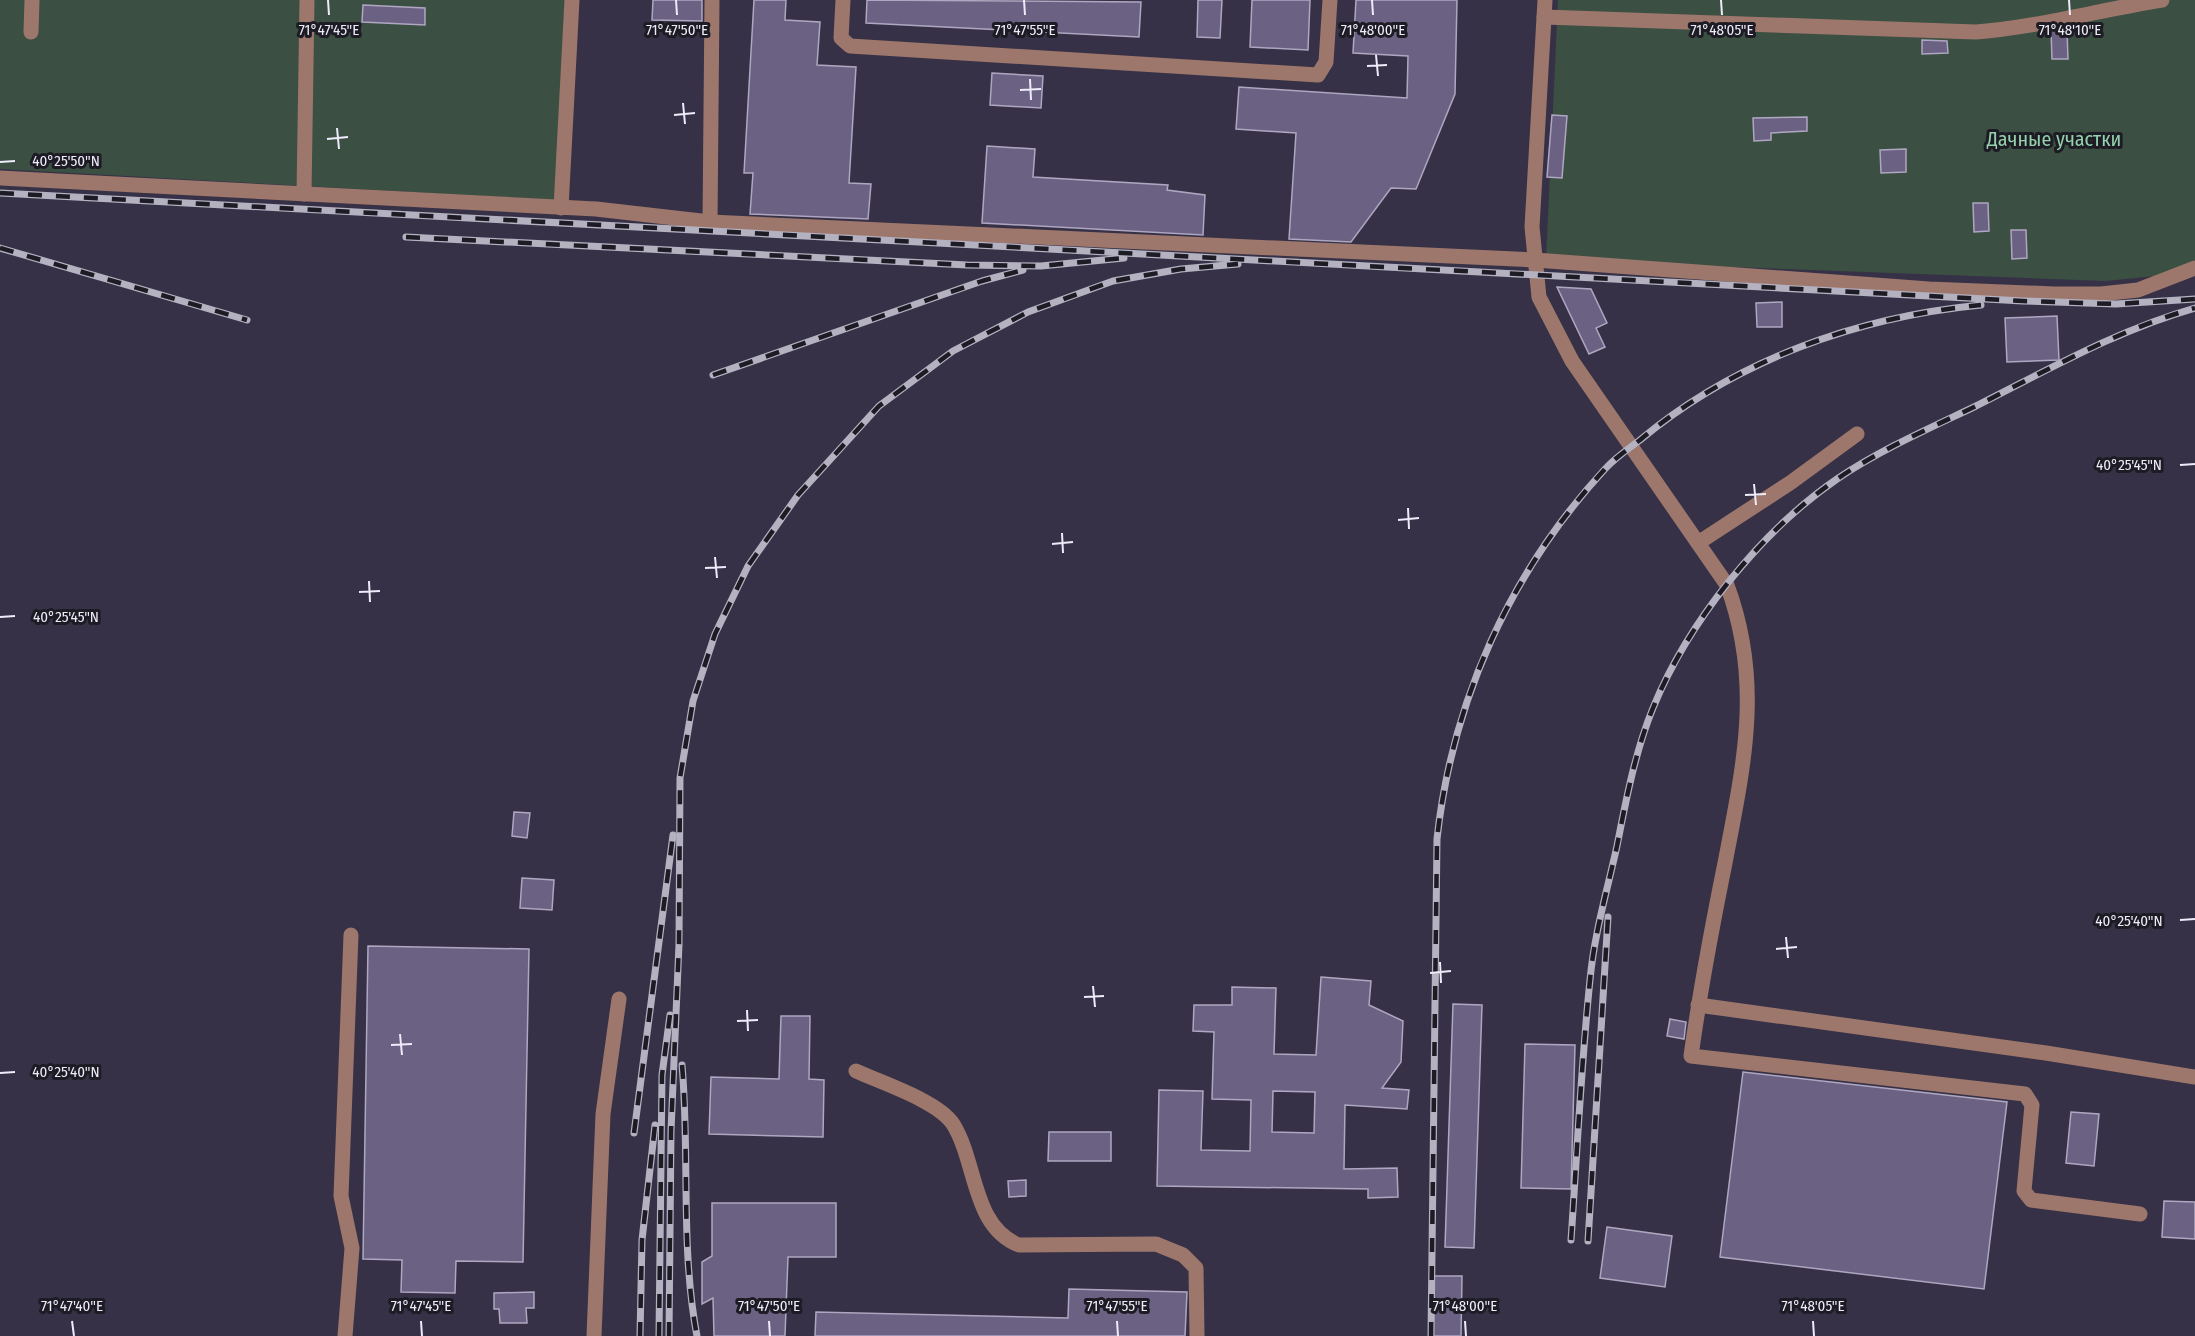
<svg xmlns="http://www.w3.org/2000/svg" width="2195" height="1336" viewBox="0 0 2195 1336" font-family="'Fira Sans Condensed',sans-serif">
<rect width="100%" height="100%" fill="#363146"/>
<g fill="#3b4f43">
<polygon points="0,0 570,0 556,200 0,169"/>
<polygon points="1558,0 2195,0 2195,272 2106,281 1546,260"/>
</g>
<g fill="#6b6182" stroke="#afa7c1" stroke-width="1.5" fill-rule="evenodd">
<polygon points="653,0 702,0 702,21 652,20"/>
<polygon points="754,0 786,0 785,20 820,22 817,65 856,67 849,183 871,184 868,219 750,214 753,173 744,173"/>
<polygon points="867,0 1141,2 1139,37 866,23"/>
<polygon points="1198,0 1222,0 1220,38 1197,37"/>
<polygon points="1252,0 1310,0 1308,50 1250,47"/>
<polygon points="1356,0 1457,0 1455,94 1416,189 1391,188 1351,242 1289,239 1296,133 1236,129 1239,87 1407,98 1408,56 1353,53"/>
<polygon points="363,5 425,8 425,25 362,22"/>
<polygon points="2067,30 2068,59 2052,59 2051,31"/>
<polygon points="1922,40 1947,41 1948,53 1922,54"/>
<polygon points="992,73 1043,76 1041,108 990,105"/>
<polygon points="1552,115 1567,116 1562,178 1547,177"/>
<polygon points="1807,117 1807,131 1771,133 1771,140 1754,141 1753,118"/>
<polygon points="987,146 1035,149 1033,177 1168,185 1167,190 1205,195 1203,235 982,223"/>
<polygon points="1906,149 1906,172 1881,173 1880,150"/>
<polygon points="1973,203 1988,203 1989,231 1974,232"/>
<polygon points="2011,230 2026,230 2027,258 2012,259"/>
<polygon points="1557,287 1591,289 1607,323 1596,328 1605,347 1589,354"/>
<polygon points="1782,302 1782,327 1757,327 1756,303"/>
<polygon points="2057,316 2059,360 2007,362 2005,318"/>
<polygon points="514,812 530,813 527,838 512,836"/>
<polygon points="522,878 554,880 552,910 520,908"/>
<polygon points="368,946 529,949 523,1262 456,1261 455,1293 401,1292 402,1260 363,1259"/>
<path d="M1321,977L1371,981L1369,1005L1403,1021L1401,1062L1382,1088L1409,1090L1407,1109L1345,1105L1344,1169L1397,1168L1398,1197L1368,1198V1189L1157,1186L1159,1090L1203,1091L1201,1150L1250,1151L1251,1100L1212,1099L1214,1032L1193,1031L1194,1005H1232V987L1276,988L1274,1054L1316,1055ZM1273,1091L1315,1092L1314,1133L1272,1132Z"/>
<polygon points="1453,1004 1482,1005 1474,1248 1445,1247"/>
<polygon points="781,1016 810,1016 809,1079 824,1080 823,1137 709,1134 711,1077 779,1079"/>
<polygon points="1670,1019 1686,1022 1684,1039 1667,1036"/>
<polygon points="1525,1044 1575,1045 1571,1189 1521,1188"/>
<polygon points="1743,1072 2007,1102 1984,1289 1720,1257"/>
<polygon points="2071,1112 2099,1114 2094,1166 2066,1163"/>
<polygon points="1049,1132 1111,1132 1111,1161 1048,1161"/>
<polygon points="1026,1180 1026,1196 1009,1197 1008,1181"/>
<polygon points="2164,1201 2195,1202 2195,1239 2162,1237"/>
<polygon points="712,1203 836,1203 836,1257 788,1257 785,1336 714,1336 713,1298 702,1304 702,1262 712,1256"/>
<polygon points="1607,1227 1672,1236 1665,1287 1600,1278"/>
<polygon points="1432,1276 1462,1276 1461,1336 1432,1336"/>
<polygon points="1069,1289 1187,1292 1185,1336 815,1336 816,1312 1068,1318"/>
<polygon points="534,1292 534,1308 526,1308 527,1323 500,1323 499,1309 494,1309 494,1293"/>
</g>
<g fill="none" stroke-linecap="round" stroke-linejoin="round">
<g stroke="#9d776c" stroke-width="15">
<polyline points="843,0 841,38 850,46 1318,75 1326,62 1330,0"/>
<path d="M1545,0L1532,227L1539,297L1572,361L1727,585C1763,682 1744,764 1725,863C1712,927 1700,991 1691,1056L2025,1094L2032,1105L2024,1191L2031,1200L2140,1214"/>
<path d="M1544,17L1976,32C2039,27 2099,10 2162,0"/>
<polyline points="31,32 32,0"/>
<polyline points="0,178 596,209 710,222 1535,260 1929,289 2054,294 2101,294 2138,290 2195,268"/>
<polyline points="304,194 307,0"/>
<polyline points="561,208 572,0"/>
<polyline points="710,222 712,0"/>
<polyline points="1698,543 1790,483 1857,434"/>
<polyline points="1698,1005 2046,1053 2195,1077"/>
<path d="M856,1071C882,1083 938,1101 953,1124C977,1162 972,1227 1019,1245L1156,1244L1183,1255L1196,1268L1197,1336"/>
<polyline points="345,1336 352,1248 341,1196 351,935"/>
<polyline points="594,1336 603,1114 619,999"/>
</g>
<g stroke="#b4b1c1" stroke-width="7">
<g id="rail">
<polyline points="0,193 2023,301 2116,304 2195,299"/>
<polyline points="406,237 967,265 1041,266 1124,258"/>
<polyline points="0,248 247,320"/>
<polyline points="713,375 982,281 1023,270"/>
<path d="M682,1065C690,1155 680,1247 697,1336"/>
<polyline points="634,1133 673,835"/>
<path d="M1571,1240C1577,1154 1581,1066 1590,980C1594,935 1607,891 1617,846C1626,800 1635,752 1653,708C1688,622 1760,532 1837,479C1880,450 1928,429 1974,407C2046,371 2117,330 2195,308"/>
<polyline points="1588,1241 1608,917"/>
<polyline points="640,1336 642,1240 655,1125"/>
<polyline points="659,1336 662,1075 670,1015"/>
<polyline points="669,1336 671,1131 679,944 680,778 693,701 715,634 748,566 798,495 879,406 953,351 1028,312 1113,281 1181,269 1238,264"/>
<path d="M1431,1336L1437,839C1452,701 1510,572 1605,469C1615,458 1628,449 1640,440C1736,360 1857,317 1981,305"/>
</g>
</g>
<use href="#rail" stroke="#1d1b24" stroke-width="4.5" stroke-dasharray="14" stroke-linecap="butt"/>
</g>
<path fill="none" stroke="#eeecfa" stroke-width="2" d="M328,0L329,15M676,0L677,15M1024,0L1025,15M1372,0L1373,15M1721,0L1722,15M2069,0L2070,15M1376,55L1378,76M1367,66L1387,65M1030,79L1031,100M1020,90L1041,89M683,103L685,124M674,115L695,113M337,128L339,149M327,139L348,137M0,162L15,161M2180,465L2195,464M1754,484L1756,505M1745,495L1766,494M1408,508L1409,529M1398,520L1419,518M1062,533L1063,553M1052,544L1073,542M715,557L717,578M705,568L726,567M369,581L370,602M359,592L380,591M0,617L15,616M2180,920L2195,919M1786,937L1788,958M1776,949L1797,947M1440,962L1441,983M1430,973L1451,971M1093,986L1095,1007M1084,997L1104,996M747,1010L748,1031M737,1021L758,1020M400,1034L402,1055M391,1045L412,1044M0,1073L15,1072M72,1321L74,1336M421,1321L422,1336M769,1321L770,1336M1117,1321L1118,1336M1465,1321L1466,1336M1813,1321L1814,1336"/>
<g text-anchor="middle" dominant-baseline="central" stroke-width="6" stroke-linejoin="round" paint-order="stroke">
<g font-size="20" fill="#93d2ac" stroke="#1d1b24">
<text x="2054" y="139">Дачные участки</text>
</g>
</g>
<g font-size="15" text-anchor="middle" fill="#eeecfa" stroke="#1d1b24" stroke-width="6" stroke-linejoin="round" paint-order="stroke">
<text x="329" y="35">71°47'45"E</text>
<text x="677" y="35">71°47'50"E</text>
<text x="1025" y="35">71°47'55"E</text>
<text x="1373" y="35">71°48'00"E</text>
<text x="1722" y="35">71°48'05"E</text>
<text x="2070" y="35">71°48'10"E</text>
<text x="66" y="166">40°25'50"N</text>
<text x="2129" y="470">40°25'45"N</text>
<text x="66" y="622">40°25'45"N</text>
<text x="2129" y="926">40°25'40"N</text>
<text x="66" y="1077">40°25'40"N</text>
<text x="72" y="1311">71°47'40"E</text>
<text x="421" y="1311">71°47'45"E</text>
<text x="769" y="1311">71°47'50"E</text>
<text x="1117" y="1311">71°47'55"E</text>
<text x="1465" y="1311">71°48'00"E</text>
<text x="1813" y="1311">71°48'05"E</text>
</g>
</svg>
